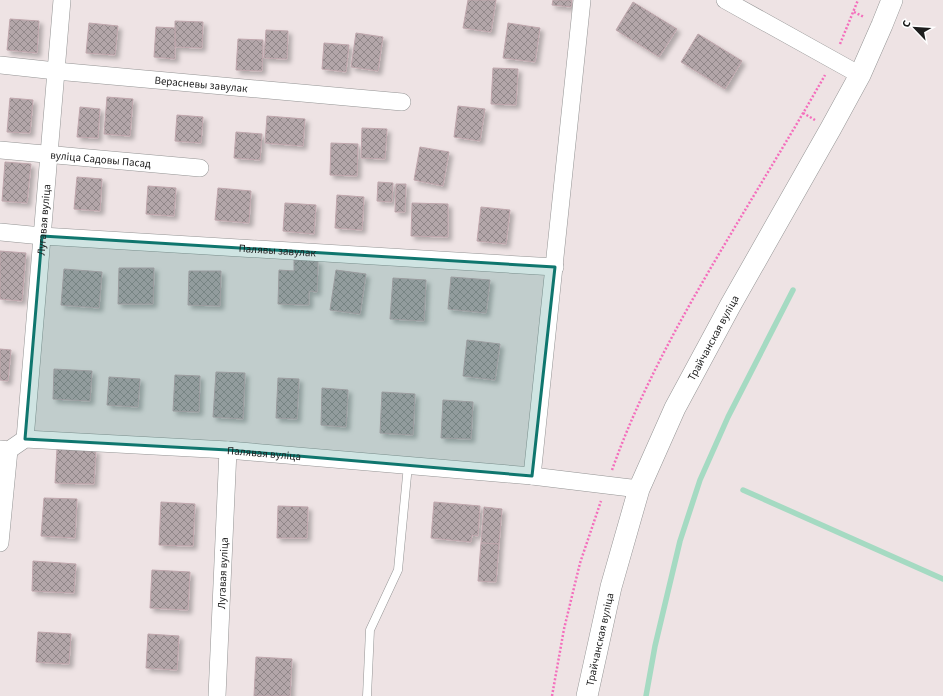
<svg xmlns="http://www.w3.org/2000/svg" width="943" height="696" viewBox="0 0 943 696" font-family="'Source Sans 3',sans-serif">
<defs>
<pattern id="building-cross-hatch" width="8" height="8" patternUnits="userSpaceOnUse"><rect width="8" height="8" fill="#b3a6a9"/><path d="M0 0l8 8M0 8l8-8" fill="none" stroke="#918789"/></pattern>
<filter id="shadow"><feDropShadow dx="3.5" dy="3.5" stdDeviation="2" flood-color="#0004"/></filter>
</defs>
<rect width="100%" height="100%" fill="#eee3e4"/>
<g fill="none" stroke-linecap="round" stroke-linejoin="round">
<g stroke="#a5dac2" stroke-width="5.5">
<polyline points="743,490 943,579"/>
<polyline points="646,696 655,646 680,541 700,480 728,417 793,290"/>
</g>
</g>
<g fill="url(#building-cross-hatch)" stroke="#bfa6ac" filter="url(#shadow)">
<polygon points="468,0 496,0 491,32 463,28"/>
<polygon points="553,0 572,0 571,7 552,5"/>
<polygon points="633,2 677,29 659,57 616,30"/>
<polygon points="10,19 39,21 37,53 7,50"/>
<polygon points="175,21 203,22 202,48 175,47"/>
<polygon points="89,23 118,26 115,55 86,53"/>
<polygon points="508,23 540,28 535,62 503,58"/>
<polygon points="156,27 175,28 175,59 154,57"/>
<polygon points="266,30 288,31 287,59 264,58"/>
<polygon points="356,33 383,37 378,71 351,67"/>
<polygon points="698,34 742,61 725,89 681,62"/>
<polygon points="238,39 263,40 262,71 236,70"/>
<polygon points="324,43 349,45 346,72 322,69"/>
<polygon points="493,68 518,69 516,105 491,104"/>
<polygon points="107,97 133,99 130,136 104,134"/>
<polygon points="10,98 33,100 30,133 7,132"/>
<polygon points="458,106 485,109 480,141 454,137"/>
<polygon points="80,107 100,109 98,138 77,137"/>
<polygon points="177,115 203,117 201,143 175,141"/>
<polygon points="267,116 305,119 303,146 265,143"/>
<polygon points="362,128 387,129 385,159 361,158"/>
<polygon points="236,132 262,134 260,160 234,158"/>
<polygon points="331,143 358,144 357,176 330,175"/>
<polygon points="420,147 449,152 443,186 414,180"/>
<polygon points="5,162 31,164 27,203 2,201"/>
<polygon points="77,177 102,179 100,211 74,209"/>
<polygon points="378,182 393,183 392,202 377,201"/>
<polygon points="396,184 406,184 405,212 395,212"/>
<polygon points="148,186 176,188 174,216 146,214"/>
<polygon points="218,188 251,191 249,223 215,220"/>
<polygon points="337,195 364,197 362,230 335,228"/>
<polygon points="285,203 316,205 314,234 283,231"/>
<polygon points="412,203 448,204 448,237 411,236"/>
<polygon points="481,207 510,210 506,244 477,241"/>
<polygon points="0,251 26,253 22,301 0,299"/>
<polygon points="294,260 318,261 317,292 309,291 309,305 278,304 279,270 294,271"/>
<polygon points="119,268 154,268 153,304 118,304"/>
<polygon points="64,269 102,272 99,308 61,305"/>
<polygon points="336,270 366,274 360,314 330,310"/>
<polygon points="189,271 221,271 220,306 188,305"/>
<polygon points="451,277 490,280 486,313 448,309"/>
<polygon points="393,278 426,280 424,321 390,319"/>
<polygon points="467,340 500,344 495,380 463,376"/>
<polygon points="0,349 11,350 8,381 0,380"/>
<polygon points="54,369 92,371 90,401 53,399"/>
<polygon points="216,372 245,373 243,419 213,417"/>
<polygon points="175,375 200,376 199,412 173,411"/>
<polygon points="109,377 140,379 138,407 107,405"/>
<polygon points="278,378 299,379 297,419 276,418"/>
<polygon points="322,388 348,390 346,427 321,425"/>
<polygon points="382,392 415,394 413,435 380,433"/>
<polygon points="443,400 473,402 471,439 441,438"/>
<polygon points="57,448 96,450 94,484 55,483"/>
<polygon points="44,498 77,499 75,538 41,536"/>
<polygon points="161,502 195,504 193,546 159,545"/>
<polygon points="434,502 480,506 478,536 472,535 471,542 431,538"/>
<polygon points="278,506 308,507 307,538 277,538"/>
<polygon points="484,507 502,509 499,544 481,543"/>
<polygon points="481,543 499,544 496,582 478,581"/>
<polygon points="33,561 76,564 74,593 32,591"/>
<polygon points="152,570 190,572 188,610 150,608"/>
<polygon points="38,632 71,634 69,664 36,662"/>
<polygon points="148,634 179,636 177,670 146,668"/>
<polygon points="256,657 292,659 290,696 254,696"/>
</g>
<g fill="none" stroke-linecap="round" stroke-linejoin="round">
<g stroke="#949494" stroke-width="9">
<polyline id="service" points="367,696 370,630 398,570 408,465"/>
</g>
<g stroke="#949494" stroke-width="18">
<g id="minor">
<polyline points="725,0 860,75"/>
<path id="s1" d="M0,65L56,71L402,102"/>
<path id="s2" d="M0,150L200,168"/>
<path id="s3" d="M0,232L42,236L555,267"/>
<path id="s4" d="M25,439L62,0"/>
<path id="s5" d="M0,449L9,450L25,439L228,450L532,476L639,489"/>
<polyline points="532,476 582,0"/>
<polyline points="0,543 9,450"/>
<path id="s6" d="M217,696L228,450"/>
</g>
</g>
<g stroke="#949494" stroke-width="22">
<g id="tertiary">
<path id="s7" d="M587,696L611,587L639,489L675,408L730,306L831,128L860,75L882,25L892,0"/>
</g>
</g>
<g stroke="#f46ebc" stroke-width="2.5" stroke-dasharray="2 2" stroke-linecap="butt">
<polyline points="854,12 864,17"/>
<polyline points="840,44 858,0"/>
<polyline points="803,113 815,120"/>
<path d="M612,470C641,388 685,311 729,237C761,183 794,130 825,75"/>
<polyline points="552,696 564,629 580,563 601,501"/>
</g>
<use href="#service" stroke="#fff" stroke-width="8"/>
<use href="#minor" stroke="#fff" stroke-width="17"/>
<use href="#tertiary" stroke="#fff" stroke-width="21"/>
</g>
<path fill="#0f766e" fill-opacity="0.2" stroke="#0f766e" stroke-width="3" stroke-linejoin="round" d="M42,236L555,267L532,476L228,450L25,439Z"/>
<g text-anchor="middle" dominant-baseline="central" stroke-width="3" stroke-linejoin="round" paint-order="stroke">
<g font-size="11" fill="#1d1d1d" stroke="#fff">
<text stroke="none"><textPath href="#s1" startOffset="202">Верасневы завулак</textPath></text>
<text stroke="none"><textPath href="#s2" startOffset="101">вуліца Садовы Пасад</textPath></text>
<text stroke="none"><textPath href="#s4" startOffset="220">Лугавая вуліца</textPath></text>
<text stroke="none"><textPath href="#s3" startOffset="278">Палявы завулак</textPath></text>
<text stroke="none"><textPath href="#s7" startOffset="382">Трайчанская вуліца</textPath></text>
<text stroke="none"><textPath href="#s5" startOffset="268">Палявая вуліца</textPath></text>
<text stroke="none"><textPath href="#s6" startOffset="123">Лугавая вуліца</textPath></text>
<text stroke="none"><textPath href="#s7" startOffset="58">Трайчанская вуліца</textPath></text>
</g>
</g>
<g transform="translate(915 28) rotate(295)" stroke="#ffffff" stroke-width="3" paint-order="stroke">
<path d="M0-3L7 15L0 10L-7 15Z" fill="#1d1d1d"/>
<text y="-6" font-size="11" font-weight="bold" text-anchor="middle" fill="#1d1d1d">С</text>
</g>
</svg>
